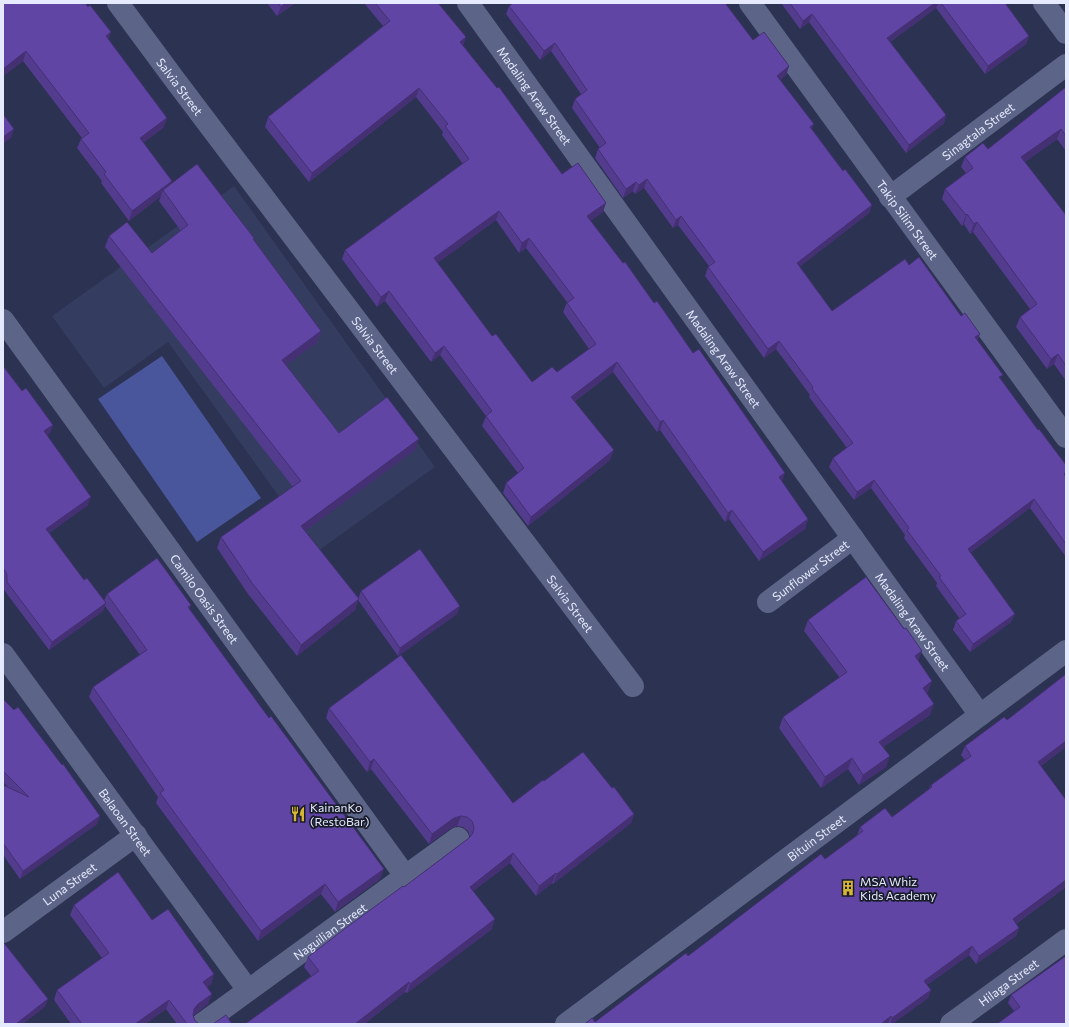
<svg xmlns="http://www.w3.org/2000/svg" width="1069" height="1027" viewBox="0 0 1069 1027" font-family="Commissioner,sans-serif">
<rect width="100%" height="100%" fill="#2c3251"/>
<polygon fill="#343c60" points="234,186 435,467 318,551 168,342 104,388 52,316"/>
<polygon fill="#49569c" points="162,356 261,498 197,542 98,399"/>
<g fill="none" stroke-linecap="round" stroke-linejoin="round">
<g stroke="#5c6587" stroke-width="22">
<path id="s1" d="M118,3L172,76L633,686"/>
<path id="s2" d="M468,3L980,715"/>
<path id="s3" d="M750,3L1066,437"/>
<polyline points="1044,3 1066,33"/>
<path id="s4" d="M890,197L1066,65"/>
<path id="s5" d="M3,320L406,877"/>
<path id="s6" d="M768,602L853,538"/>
<path id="s7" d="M3,654L248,990"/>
<path id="s8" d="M3,932L136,835"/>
<path id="s9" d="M202,1024L458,838"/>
<path id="s10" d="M566,1024L1066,651"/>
<path id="s11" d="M951,1024L1066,940"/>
</g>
</g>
<g fill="#533b8d" fill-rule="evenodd">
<polygon points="3,3 88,7 111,32 108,40 164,127 143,143 172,181 170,184 254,238 253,240 321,331 317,342 286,365 339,433 415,450 305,531 358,599 361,591 457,614 398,656 358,600 355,610 297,656 248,594 217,548 221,537 293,487 105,247 109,236 152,253 181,231 159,201 161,196 129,221 101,183 102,181 77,148 81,139 82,138 23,61 3,76"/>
<polygon points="267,3 295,3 277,16"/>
<path d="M364,3H438L466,37L463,45L562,174L603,212L590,221L654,303L808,519L805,529L759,561L729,519L725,522L660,430L657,432L613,372L575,401L610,460L528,526L503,493L506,483L518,473L482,426L486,416L440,355L431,362L385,301L377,307L342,259L345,250L463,164L442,135L443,132L416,97L309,182L265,127L268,117L383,26ZM496,220L519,253L526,248L567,302L563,312L589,349L557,372L532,382L492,336L437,263Z"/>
<polygon points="781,3 1005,3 1029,36 1026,44 985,74 936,8 890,42 946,115 944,123 906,153 809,22 800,29"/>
<polygon points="509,6 753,40 789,66 786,75 780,80 812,129 843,171 872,205 869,213 799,267 832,311 909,265 977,340 1001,379 1038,430 1066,465 1066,557 1030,508 970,553 1011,622 970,652 953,630 956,621 960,619 936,586 937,583 904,538 905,535 871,488 854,500 829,467 833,458 847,448 809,397 810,395 776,349 764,358 705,276 708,267 709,266 678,225 673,228 644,188 635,194 633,191 623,198 595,158 598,149 600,148 572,108 575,99 581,94 551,51 540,60 506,14"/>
<polygon points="1066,87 1066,151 1057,139 1025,162 1066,215 1066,381 1054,364 1047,369 1016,327 1020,317 1030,309 973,232 970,234 964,224 962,226 942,199 945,189 966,173 961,167 965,157 988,149"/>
<polygon points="3,366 22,391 53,425 50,433 47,435 88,505 49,533 84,580 104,601 107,594 191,605 189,609 380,879 335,912 321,894 258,941 156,803 158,797 89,697 93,687 140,655 105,606 103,611 49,650 4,590 4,582 3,580"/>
<polygon points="808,620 919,661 928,692 926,693 930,715 883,747 886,767 859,785 848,769 821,788 779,728 783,717 840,678 804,631"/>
<polygon points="3,699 100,816 97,824 20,879 3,855 3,785 8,787 3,782"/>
<polygon points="329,708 513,803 544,781 612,788 634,814 631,823 553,884 552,883 536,896 510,863 473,891 492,929 407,993 405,992 364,1024 245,1024 311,976 304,967 308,957 404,887 469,838 470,837 468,831 463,827 457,826 451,828 429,844 371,769 367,772 326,718"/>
<polygon points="1007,720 1066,747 1041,766 1066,800 1066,887 1016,924 1019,928 1016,936 976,964 969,955 927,985 931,990 928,998 892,1024 585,1024 595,1022 825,859 857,836 860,827 892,817 929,789 931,785 965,760 961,755 965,746"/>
<polygon points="74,905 152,920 214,974 211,984 207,987 212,994 208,1004 193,1016 195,1021 199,1024 177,1024 166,1009 145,1024 71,1024 54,1000 57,990 102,958 70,915"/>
<polygon points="1011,995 1066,1024 1014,1011 1008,1003"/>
</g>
<g fill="#443073">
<polygon points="285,3 295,3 277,16 281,7"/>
<polygon points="935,3 938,3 936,8 884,46 887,38"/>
<polygon points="812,14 809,22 800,29 803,21"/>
<polygon points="111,32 107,42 106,36"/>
<polygon points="1029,36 1026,44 985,74 988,66"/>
<polygon points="466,37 462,47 460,42"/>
<polygon points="555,43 551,51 540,60 544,51"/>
<polygon points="26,51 23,61 3,76 3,69"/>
<polygon points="789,66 786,75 774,84 777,76"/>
<polygon points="419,88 416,97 309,182 312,173"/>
<polygon points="946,115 944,123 906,153 909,145"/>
<polygon points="167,118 164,127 136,148 140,138"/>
<polygon points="814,124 811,132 810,127"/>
<polygon points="14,129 11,138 3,144 3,137"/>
<polygon points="1061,129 1057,139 1018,167 1021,157"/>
<polygon points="647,179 644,188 635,194 639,185"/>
<polygon points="172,181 168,190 163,190 161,196 129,221 132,211"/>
<polygon points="636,182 633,191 623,198 626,189"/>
<polygon points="606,203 603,212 583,226 587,216"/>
<polygon points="872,205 869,213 793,272 797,263"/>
<polygon points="499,211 496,220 431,268 434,258"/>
<polygon points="967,214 964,224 962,226 966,215"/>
<polygon points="681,216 678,225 673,228 676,220"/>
<polygon points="977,222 973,232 970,234 974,224"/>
<polygon points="529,238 526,248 519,253 522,243"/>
<polygon points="389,291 385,301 377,307 381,297"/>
<polygon points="321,331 317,342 278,371 282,360"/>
<polygon points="980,334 977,342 975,337"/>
<polygon points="779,341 776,349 764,358 768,349"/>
<polygon points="444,346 440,355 431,362 435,353"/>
<polygon points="1058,354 1054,364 1047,369 1051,359"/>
<polygon points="617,362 613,372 568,406 571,397"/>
<polygon points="663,420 660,430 657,432 660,422"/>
<polygon points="53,425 50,433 41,439 44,431"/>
<polygon points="419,439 415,450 297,537 301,526"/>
<polygon points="614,450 610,460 528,526 531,517"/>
<polygon points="785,473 782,482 779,477"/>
<polygon points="874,480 871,488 854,500 857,492"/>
<polygon points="91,497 88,505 43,537 46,529"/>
<polygon points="1034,499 1030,508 964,557 968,549"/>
<polygon points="732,510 729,519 725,522 728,513"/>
<polygon points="808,519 805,529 759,561 763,552"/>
<polygon points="359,599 355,610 297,656 301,645"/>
<polygon points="106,603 103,611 49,650 52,642"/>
<polygon points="460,606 457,614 398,656 400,648"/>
<polygon points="1015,614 1011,622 970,652 973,644"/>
<polygon points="922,651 918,662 915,656"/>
<polygon points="932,681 928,692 919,699 923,688"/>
<polygon points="934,704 930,715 876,752 879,742"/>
<polygon points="1066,741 1066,747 1035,770 1038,762"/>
<polygon points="890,756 886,767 859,785 863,775"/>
<polygon points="852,758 848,769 821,788 825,777"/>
<polygon points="374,759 371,769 367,772 370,762"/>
<polygon points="634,814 631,823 553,884 557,874"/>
<polygon points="100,816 97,824 20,879 23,871"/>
<polygon points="461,816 457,826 451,828 429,844 432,834 454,818"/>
<polygon points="513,853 510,863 466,897 470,887"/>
<polygon points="384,869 380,879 335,912 338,902"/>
<polygon points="556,873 552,883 536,896 539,886"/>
<polygon points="1066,880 1066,887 1010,928 1013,919"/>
<polygon points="325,884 321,894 258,941 261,931"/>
<polygon points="495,919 492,929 407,993 410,984"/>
<polygon points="1019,928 1016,936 976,964 979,956"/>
<polygon points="972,946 969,955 921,989 924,981"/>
<polygon points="214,974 211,984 200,992 203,982"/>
<polygon points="409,982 405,992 364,1024 355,1024"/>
<polygon points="931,990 928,998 892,1024 890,1024 892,1018"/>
<polygon points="212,994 208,1004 195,1014 191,1019 194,1009 198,1004"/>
<polygon points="48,999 45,1007 23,1024 16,1024"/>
<polygon points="169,1000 166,1009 145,1024 135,1024"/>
<polygon points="891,1016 888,1024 881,1024"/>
</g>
<g fill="#6145a4" stroke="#443073" fill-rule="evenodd">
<polygon points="3,3 85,3 88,7 90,5 111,32 106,36 167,118 140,138 172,181 132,211 104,174 106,172 81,139 89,133 26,51 3,69"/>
<polygon points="278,3 285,3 281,7"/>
<path d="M375,3H438L466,37L460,42L497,88L499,87L562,174L578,163L606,203L587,216L623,263L625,262L654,303L657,301L693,353L699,349L785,473L779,477L808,519L763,552L732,510L728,513L663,420L660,422L617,362L571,397L614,450L531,517L506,483L524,468L486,416L492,411L444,346L435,353L389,291L381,297L345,250L469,159L445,126L448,124L419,88L312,173L268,117L390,21ZM499,211L522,243L529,238L574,298L567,303L596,344L557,372L552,367L532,382L496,334L492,336L434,258Z"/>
<polygon points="513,3 725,3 753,40 764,32 789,66 777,76 814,124 810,127 843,171 845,169 872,205 797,263 832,311 905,259 909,265 919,257 961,316 965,313 980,334 975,337 1003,375 999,377 1038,430 1039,429 1066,465 1066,472 1064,474 1066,477 1066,544 1034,499 968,549 1015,614 973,644 956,621 966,614 939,577 941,576 907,530 909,528 874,480 857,492 833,458 853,443 812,389 813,387 779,341 768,349 708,267 715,262 681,216 676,220 647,179 639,185 636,182 626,189 598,149 606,143 575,99 587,90 555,43 544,51 509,6"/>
<polygon points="790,3 935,3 887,38 946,115 909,145 812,14 803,21"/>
<polygon points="941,3 1005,3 1029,36 988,66"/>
<polygon points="1066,87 1066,136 1061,129 1021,157 1066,215 1066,366 1058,354 1051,359 1020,317 1037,304 977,222 974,224 967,214 966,215 945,189 973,168 965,157 983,143 988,149"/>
<polygon points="3,114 14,129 3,137"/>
<polygon points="197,164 254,238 253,239 321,331 282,360 339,433 387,397 419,439 301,526 359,599 301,645 252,583 221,537 301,481 109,236 127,222 152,253 188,225 163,190"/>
<polygon points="3,366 22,391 26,388 53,425 44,431 91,497 46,529 84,580 87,578 106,603 52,642 7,582 7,574 3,568"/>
<polygon points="420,549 460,606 400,648 361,591"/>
<polygon points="157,558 191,605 188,607 269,718 271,716 384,869 338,902 325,884 261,931 160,793 164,790 93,687 147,650 107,594"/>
<polygon points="866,577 904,629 906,628 922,651 915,656 932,681 923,688 934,704 879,742 890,756 863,775 852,758 825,777 783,717 847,672 808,620"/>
<polygon points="401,655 513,803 543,780 544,781 583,752 612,788 614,787 634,814 557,874 556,873 539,886 513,853 470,887 495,919 410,984 409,982 355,1024 245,1024 319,971 308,957 347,927 403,886 404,887 469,838 473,833 474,827 472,821 467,817 461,816 454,818 432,834 374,759 370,762 329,708"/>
<polygon points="1066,674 1066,741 1038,762 1066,800 1066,880 1013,919 1019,928 979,956 972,946 924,981 931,990 892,1018 891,1016 881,1024 585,1024 592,1018 595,1022 686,953 688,956 821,854 825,859 863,831 860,827 885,808 892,817 932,787 931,785 971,756 965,746 1004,717 1007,720"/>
<polygon points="3,699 14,710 18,707 62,765 63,764 100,816 23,871 3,843 3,785 29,797 3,771"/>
<polygon points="118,872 152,920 168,909 214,974 203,982 212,994 198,1004 194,1009 193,1015 195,1021 199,1024 187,1024 169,1000 135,1024 82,1024 57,990 109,953 74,905"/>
<polygon points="3,943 4,943 48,999 16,1024 3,1024"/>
<polygon points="1066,956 1066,1024 997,1024 1020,1007 1011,995"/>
<polygon points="226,1015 232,1024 213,1024"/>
</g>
<defs>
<g id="restaurant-bare" transform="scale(1.2)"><path d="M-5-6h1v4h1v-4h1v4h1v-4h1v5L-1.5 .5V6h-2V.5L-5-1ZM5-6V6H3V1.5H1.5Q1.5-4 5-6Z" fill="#d6b534" stroke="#181b29" stroke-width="2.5" paint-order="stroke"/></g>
<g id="building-bare" transform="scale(1.2)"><path d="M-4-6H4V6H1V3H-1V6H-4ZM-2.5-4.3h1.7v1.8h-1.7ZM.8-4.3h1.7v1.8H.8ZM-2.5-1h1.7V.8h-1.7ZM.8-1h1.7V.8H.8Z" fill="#d6b534" stroke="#181b29" stroke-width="2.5" paint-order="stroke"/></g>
</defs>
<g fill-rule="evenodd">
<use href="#restaurant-bare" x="298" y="814"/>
<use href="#building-bare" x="848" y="888"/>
</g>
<g text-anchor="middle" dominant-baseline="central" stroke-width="3.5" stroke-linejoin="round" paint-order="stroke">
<g font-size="12" fill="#e5eafe" stroke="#181b29">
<text stroke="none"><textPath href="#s1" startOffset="104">Salvia Street</textPath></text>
<text stroke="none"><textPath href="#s2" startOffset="114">Madaling Araw Street</textPath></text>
<text stroke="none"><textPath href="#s4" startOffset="110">Sinagtala Street</textPath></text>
<text stroke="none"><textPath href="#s3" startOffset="268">Takip Silim Street</textPath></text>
<text stroke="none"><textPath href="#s1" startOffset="428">Salvia Street</textPath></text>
<text stroke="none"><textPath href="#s2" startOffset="438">Madaling Araw Street</textPath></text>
<text stroke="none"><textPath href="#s6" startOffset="53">Sunflower Street</textPath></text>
<text stroke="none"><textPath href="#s5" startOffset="344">Camilo Oasis Street</textPath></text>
<text stroke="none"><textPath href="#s1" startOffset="752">Salvia Street</textPath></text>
<text stroke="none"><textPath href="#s2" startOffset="762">Madaling Araw Street</textPath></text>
<text stroke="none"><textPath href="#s7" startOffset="208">Balaoan Street</textPath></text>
<text stroke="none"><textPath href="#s10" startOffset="312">Bituin Street</textPath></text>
<text stroke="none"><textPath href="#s8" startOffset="82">Luna Street</textPath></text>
<text stroke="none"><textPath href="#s9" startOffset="158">Naguilian Street</textPath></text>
<text stroke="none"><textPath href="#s11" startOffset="71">Hilaga Street</textPath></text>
</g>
<g font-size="12" fill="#e5eafe" stroke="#181b29" text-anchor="start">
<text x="310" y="807">KainanKo<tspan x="310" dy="14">(RestoBar)</tspan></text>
<text x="860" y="881">MSA Whiz<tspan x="860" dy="14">Kids Academy</tspan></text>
</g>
</g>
<rect width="1069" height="1027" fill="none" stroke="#e5eafe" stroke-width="8"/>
</svg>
